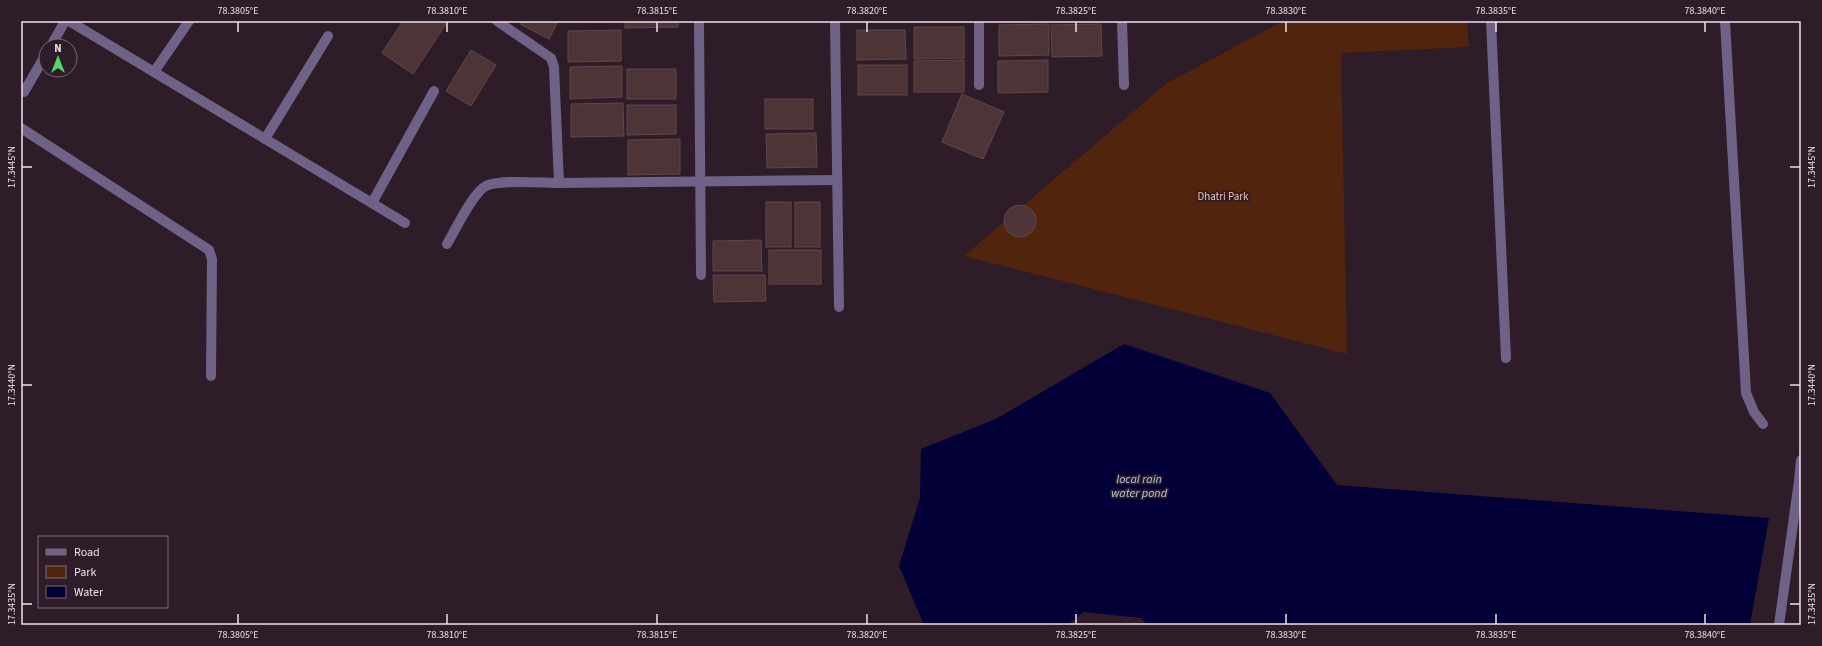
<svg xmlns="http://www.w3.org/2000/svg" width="1822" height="646" viewBox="0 0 1822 646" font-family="'Source Sans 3',sans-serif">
<rect width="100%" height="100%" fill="#2e1c29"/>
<polygon fill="#51240e" points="1283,21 1467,21 1469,47 1341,53 1347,354 964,256 1167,83"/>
<polygon fill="#020037" points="1124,344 1270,393 1337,485 1769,518 1750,625 1147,625 1141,618 1083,612 1068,625 924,625 899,566 920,498 921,449 996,419"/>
<g fill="#4d3437" stroke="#61464a">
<polygon points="403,21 448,21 413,74 382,53"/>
<polygon points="522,21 558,21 549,39 520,24"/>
<polygon points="625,21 678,21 678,27 625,28"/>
<polygon points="1049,24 1049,55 999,56 999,25"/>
<polygon points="1101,24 1102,56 1052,57 1051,25"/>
<polygon points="914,27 964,27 964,58 914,59"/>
<polygon points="621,30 621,61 568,62 568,31"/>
<polygon points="857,30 905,30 906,59 857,60"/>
<polygon points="471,50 496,65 471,106 446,91"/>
<polygon points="964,60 964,92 914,92 914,61"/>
<polygon points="1048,60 1048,92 998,93 998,61"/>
<rect x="858" y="65" width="49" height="30"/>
<polygon points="622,66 622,97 570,99 570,67"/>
<rect x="627" y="69" width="49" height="30"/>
<polygon points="962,94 1004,112 983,159 942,142"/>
<rect x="765" y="99" width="48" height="30"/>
<polygon points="623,103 624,136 571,137 571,104"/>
<polygon points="627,105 676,105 676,134 627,135"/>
<polygon points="816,133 817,167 767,168 766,134"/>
<polygon points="680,139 680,174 628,175 628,140"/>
<rect x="766" y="202" width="25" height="45"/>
<rect x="795" y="202" width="25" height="45"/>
<circle cx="1020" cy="221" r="16"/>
<polygon points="761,240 762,271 713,271 713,241"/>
<rect x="769" y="250" width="52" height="34"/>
<polygon points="713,275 765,275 766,301 714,302"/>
</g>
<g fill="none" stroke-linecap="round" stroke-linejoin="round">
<g stroke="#706286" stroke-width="10">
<polyline points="69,21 405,223"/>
<polyline points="497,21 551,58 554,67 559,183 836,180"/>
<polyline points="699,21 701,275"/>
<polyline points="835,21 839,307"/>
<polyline points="1122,21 1124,85"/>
<polyline points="1491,21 1506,358"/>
<polyline points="1725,21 1746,393 1754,412 1763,424"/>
<polyline points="51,46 65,21"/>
<polyline points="154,72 189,21"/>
<polyline points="979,85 979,21"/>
<polyline points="24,92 46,54"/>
<polyline points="21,128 209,250 212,259 211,376"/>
<polyline points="265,139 328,36"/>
<polyline points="372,203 434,91"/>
<path d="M447,244C455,231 473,192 486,186C499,179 542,183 559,183"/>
<polyline points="1779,625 1799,481 1801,460"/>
</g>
</g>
<path fill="none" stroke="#eee1ea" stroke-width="1.5" d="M238,22V32M447,22V32M657,22V32M867,22V32M1076,22V32M1286,22V32M1496,22V32M1705,22V32M22,167H32M1790,167H1800M22,385H32M1790,385H1800M22,604H32M1790,604H1800M238,614V624M447,614V624M657,614V624M867,614V624M1076,614V624M1286,614V624M1496,614V624M1705,614V624"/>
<g text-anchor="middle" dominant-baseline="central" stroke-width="3.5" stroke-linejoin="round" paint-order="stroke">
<g font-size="11" fill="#f0c0ab" stroke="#2e1c29">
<text x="1223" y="196">Dhatri Park</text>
</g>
<g font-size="12" font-style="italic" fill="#b0c1eb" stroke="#2e1c29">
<text x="1139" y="479">local rain<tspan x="1139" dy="14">water pond</tspan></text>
</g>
</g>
<rect width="1822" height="646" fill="none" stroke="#2e1c29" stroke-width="44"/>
<rect x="38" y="536" width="130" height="72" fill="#2e1c29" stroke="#7b6b76"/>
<rect x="46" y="549" width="20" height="6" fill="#706286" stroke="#7b6b76"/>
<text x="74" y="556" font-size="12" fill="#eee1ea">Road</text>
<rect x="46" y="566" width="20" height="12" fill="#51240e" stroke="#7b6b76"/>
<text x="74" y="576" font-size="12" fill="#eee1ea">Park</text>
<rect x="46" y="586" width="20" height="12" fill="#020037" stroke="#7b6b76"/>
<text x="74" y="596" font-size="12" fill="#eee1ea">Water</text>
<g transform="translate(58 58)"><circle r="19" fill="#2e1c29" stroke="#7b6b76"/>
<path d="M0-3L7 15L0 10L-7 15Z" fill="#59d56f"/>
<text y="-6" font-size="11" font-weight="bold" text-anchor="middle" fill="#eee1ea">N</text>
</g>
<rect x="22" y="22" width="1778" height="602" fill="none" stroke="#eee1ea" stroke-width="1.5"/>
<g font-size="10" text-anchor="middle" fill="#eee1ea">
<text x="238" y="14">78.3805°E</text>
<text x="447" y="14">78.3810°E</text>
<text x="657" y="14">78.3815°E</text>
<text x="867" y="14">78.3820°E</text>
<text x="1076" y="14">78.3825°E</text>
<text x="1286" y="14">78.3830°E</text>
<text x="1496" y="14">78.3835°E</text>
<text x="1705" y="14">78.3840°E</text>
<text transform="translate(11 167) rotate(-90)" y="4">17.3445°N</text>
<text transform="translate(1811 167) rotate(-90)" y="4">17.3445°N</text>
<text transform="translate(11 385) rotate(-90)" y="4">17.3440°N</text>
<text transform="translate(1811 385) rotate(-90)" y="4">17.3440°N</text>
<text transform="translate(11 604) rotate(-90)" y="4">17.3435°N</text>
<text transform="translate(1811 604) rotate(-90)" y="4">17.3435°N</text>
<text x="238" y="638">78.3805°E</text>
<text x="447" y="638">78.3810°E</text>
<text x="657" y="638">78.3815°E</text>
<text x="867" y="638">78.3820°E</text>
<text x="1076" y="638">78.3825°E</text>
<text x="1286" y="638">78.3830°E</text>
<text x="1496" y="638">78.3835°E</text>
<text x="1705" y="638">78.3840°E</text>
</g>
</svg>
